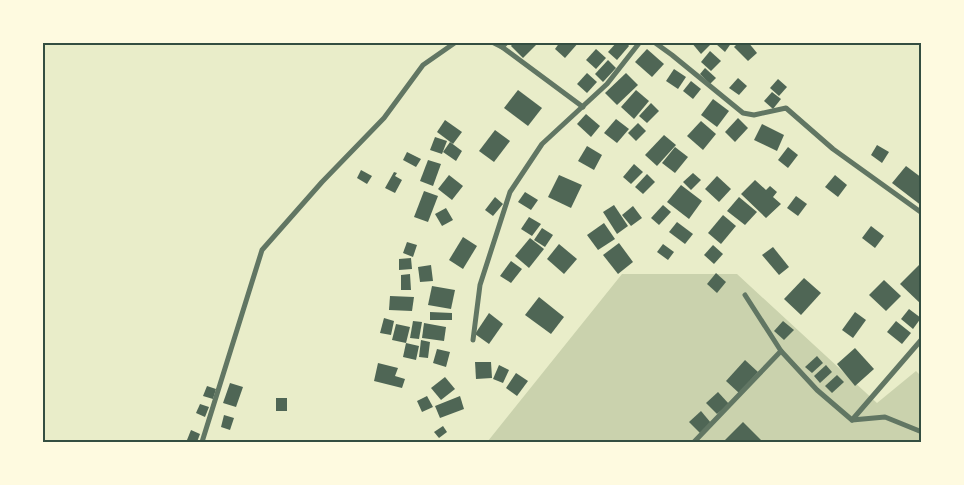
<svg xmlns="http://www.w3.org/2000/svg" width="964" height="485" viewBox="0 0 964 485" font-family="Manrope,sans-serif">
<rect width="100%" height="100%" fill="#e9edc9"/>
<polygon fill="#cad2ad" points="622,274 737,274 877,403 916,371 921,376 921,442 485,442 488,441"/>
<g fill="#4f6655">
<polygon points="514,42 534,42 536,45 523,58 511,46"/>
<polygon points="560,42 579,42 565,58 555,49"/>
<polygon points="617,42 626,42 629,46 617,60 608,52"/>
<polygon points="691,42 713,42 701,54"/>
<polygon points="717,42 732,42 725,52 716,44"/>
<polygon points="739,42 748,42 757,53 748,61 734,47"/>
<polygon points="596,49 606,58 596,69 586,60"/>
<polygon points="647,49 664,64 652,77 635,62"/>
<polygon points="710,51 721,61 711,71 701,62"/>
<polygon points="608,60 616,68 603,82 595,74"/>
<polygon points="705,68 716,78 710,84 700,74"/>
<polygon points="674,69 686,77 678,89 666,81"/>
<polygon points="587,73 597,82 587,93 577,84"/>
<polygon points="626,73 638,85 617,105 605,93"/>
<polygon points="738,78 747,86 739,95 729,88"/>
<polygon points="778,79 787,87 779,96 770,88"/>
<polygon points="691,81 701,89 693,99 683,91"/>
<polygon points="518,90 542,108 528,126 504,108"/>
<polygon points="636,90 649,101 634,119 621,107"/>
<polygon points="772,92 781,99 773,109 764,101"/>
<polygon points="713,99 729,111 717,127 701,115"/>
<polygon points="651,103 659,111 647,123 639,116"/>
<polygon points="586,114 600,126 591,137 577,124"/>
<polygon points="738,118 748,128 735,142 725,132"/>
<polygon points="616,119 629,129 617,143 604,133"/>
<polygon points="445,120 462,132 453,144 437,132"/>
<polygon points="701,121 716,134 703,150 687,136"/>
<polygon points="638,123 646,131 636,141 628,133"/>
<polygon points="762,124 784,135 777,151 754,140"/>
<polygon points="495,130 510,141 494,162 479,151"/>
<polygon points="664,135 676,145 657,166 645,155"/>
<polygon points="435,137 447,141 442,154 430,150"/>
<polygon points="450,142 462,151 456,161 443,152"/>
<polygon points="877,145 889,152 882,163 871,155"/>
<polygon points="587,146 602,155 594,170 578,161"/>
<polygon points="675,147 688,157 675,173 662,163"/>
<polygon points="788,147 798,155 788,168 778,160"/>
<polygon points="407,152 421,159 416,167 403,160"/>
<polygon points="428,160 441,164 433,186 420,181"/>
<polygon points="634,164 643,172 631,184 623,177"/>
<polygon points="906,166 922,178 922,206 892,183"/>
<polygon points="361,170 372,176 367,184 357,178"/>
<polygon points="394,172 397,173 395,176 402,180 395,193 385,188"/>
<polygon points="693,173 701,180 691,190 683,182"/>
<polygon points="647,174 655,182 643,194 635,187"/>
<polygon points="449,175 463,186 452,200 438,189"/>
<polygon points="559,175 582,185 571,208 548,197"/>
<polygon points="835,175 847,185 838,197 825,187"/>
<polygon points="717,176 731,189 719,202 705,189"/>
<polygon points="755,180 766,190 770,186 777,192 773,197 781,204 766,218 741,194"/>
<polygon points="681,185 702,201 689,219 667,202"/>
<polygon points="424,191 438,196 428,222 414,217"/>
<polygon points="525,192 538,200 531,210 518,202"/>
<polygon points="796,196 807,204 798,216 787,208"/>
<polygon points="495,197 503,204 493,216 485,210"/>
<polygon points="739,197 757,212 745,225 727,211"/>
<polygon points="614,205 628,226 617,234 603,212"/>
<polygon points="663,205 671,212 659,225 651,218"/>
<polygon points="633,206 642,218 631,226 622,215"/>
<polygon points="446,208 453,220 442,226 435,214"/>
<polygon points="723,215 736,226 721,244 708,233"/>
<polygon points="529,217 541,224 532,236 521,229"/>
<polygon points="677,222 693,234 685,244 669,232"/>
<polygon points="604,223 615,239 598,250 587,235"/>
<polygon points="871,226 884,236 875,248 862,238"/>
<polygon points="542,228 553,235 545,247 534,240"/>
<polygon points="463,237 477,246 463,269 449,260"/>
<polygon points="530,238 544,249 529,268 515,256"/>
<polygon points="407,242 417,245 413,257 403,253"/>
<polygon points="619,243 633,262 618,274 603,255"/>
<polygon points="559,244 577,259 564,274 547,259"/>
<polygon points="663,244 674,252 668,260 657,252"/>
<polygon points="713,245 723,254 714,264 704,255"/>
<polygon points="773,247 789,267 779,275 762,255"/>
<polygon points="411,258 412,269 399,270 399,259"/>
<polygon points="511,261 522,269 511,283 500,276"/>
<polygon points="920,264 922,265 922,305 900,284"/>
<polygon points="431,265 433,281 420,282 418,267"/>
<polygon points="716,273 726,282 717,293 707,284"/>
<polygon points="410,274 411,290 401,290 401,275"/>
<polygon points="804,278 821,293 801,315 784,299"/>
<polygon points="884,280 901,296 886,311 869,295"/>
<polygon points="432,286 455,290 451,309 428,305"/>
<polygon points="390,296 414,297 412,311 389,310"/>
<polygon points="539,297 564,317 551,334 525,315"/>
<polygon points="909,309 921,318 913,329 901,319"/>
<polygon points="430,312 452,313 452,320 430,320"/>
<polygon points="855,312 866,320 853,338 842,330"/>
<polygon points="489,313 503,324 489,344 475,334"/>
<polygon points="384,318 394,321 391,335 380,333"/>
<polygon points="413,321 422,322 419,339 410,338"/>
<polygon points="783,321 794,330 784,340 774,331"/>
<polygon points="896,321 911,333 902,344 887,332"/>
<polygon points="424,323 446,327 444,341 422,338"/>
<polygon points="396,324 410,327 406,343 392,340"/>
<polygon points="421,340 430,342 428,358 419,357"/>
<polygon points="406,343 419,346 416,360 403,357"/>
<polygon points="855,348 874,369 855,386 837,364"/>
<polygon points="437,349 450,352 446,367 433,363"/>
<polygon points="817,356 823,363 812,373 805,367"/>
<polygon points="745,360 758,372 739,393 726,381"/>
<polygon points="475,362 491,362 492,378 476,379"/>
<polygon points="378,363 398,368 395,376 405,379 402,388 374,381"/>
<polygon points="499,365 509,370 503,383 493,379"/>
<polygon points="826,365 832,372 820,383 814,376"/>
<polygon points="516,373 528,381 517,396 506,388"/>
<polygon points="837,375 844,382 832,393 825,386"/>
<polygon points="445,377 455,389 441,400 431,388"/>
<polygon points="230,383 243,387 236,407 223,403"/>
<polygon points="207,386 216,389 213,399 203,396"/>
<polygon points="718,392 729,404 717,414 706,403"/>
<polygon points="427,396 433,407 422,412 417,401"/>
<polygon points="460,396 464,409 440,418 435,406"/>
<rect x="276" y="398" width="11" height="13"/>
<polygon points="200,404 209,407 205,417 196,413"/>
<polygon points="701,411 711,423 700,433 689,422"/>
<polygon points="224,415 234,418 230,430 221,427"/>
<polygon points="743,422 763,442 728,442 725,440"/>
<polygon points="443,426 447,432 439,438 434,432"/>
<polygon points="191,430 200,434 197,442 187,440"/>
</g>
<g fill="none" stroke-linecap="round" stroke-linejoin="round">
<g stroke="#617663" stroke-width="5">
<polyline points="492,42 502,47 507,42"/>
<polyline points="654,42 672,55 743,113 754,115 786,108 833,149 922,213"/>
<polyline points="502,47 583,107"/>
<polyline points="745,295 781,351 817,390 852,420 885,417 922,432"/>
<polyline points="473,340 480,285 510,192 542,144 607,84 640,42"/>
<polyline points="852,420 922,339"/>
<polyline points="202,442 262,250 322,182 384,118 423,65 456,42"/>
<polyline points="694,442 781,351"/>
</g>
</g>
<rect width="964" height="485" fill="none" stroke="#fefae0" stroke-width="88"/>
<rect x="44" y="44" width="876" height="397" fill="none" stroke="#344e41" stroke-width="2"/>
</svg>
